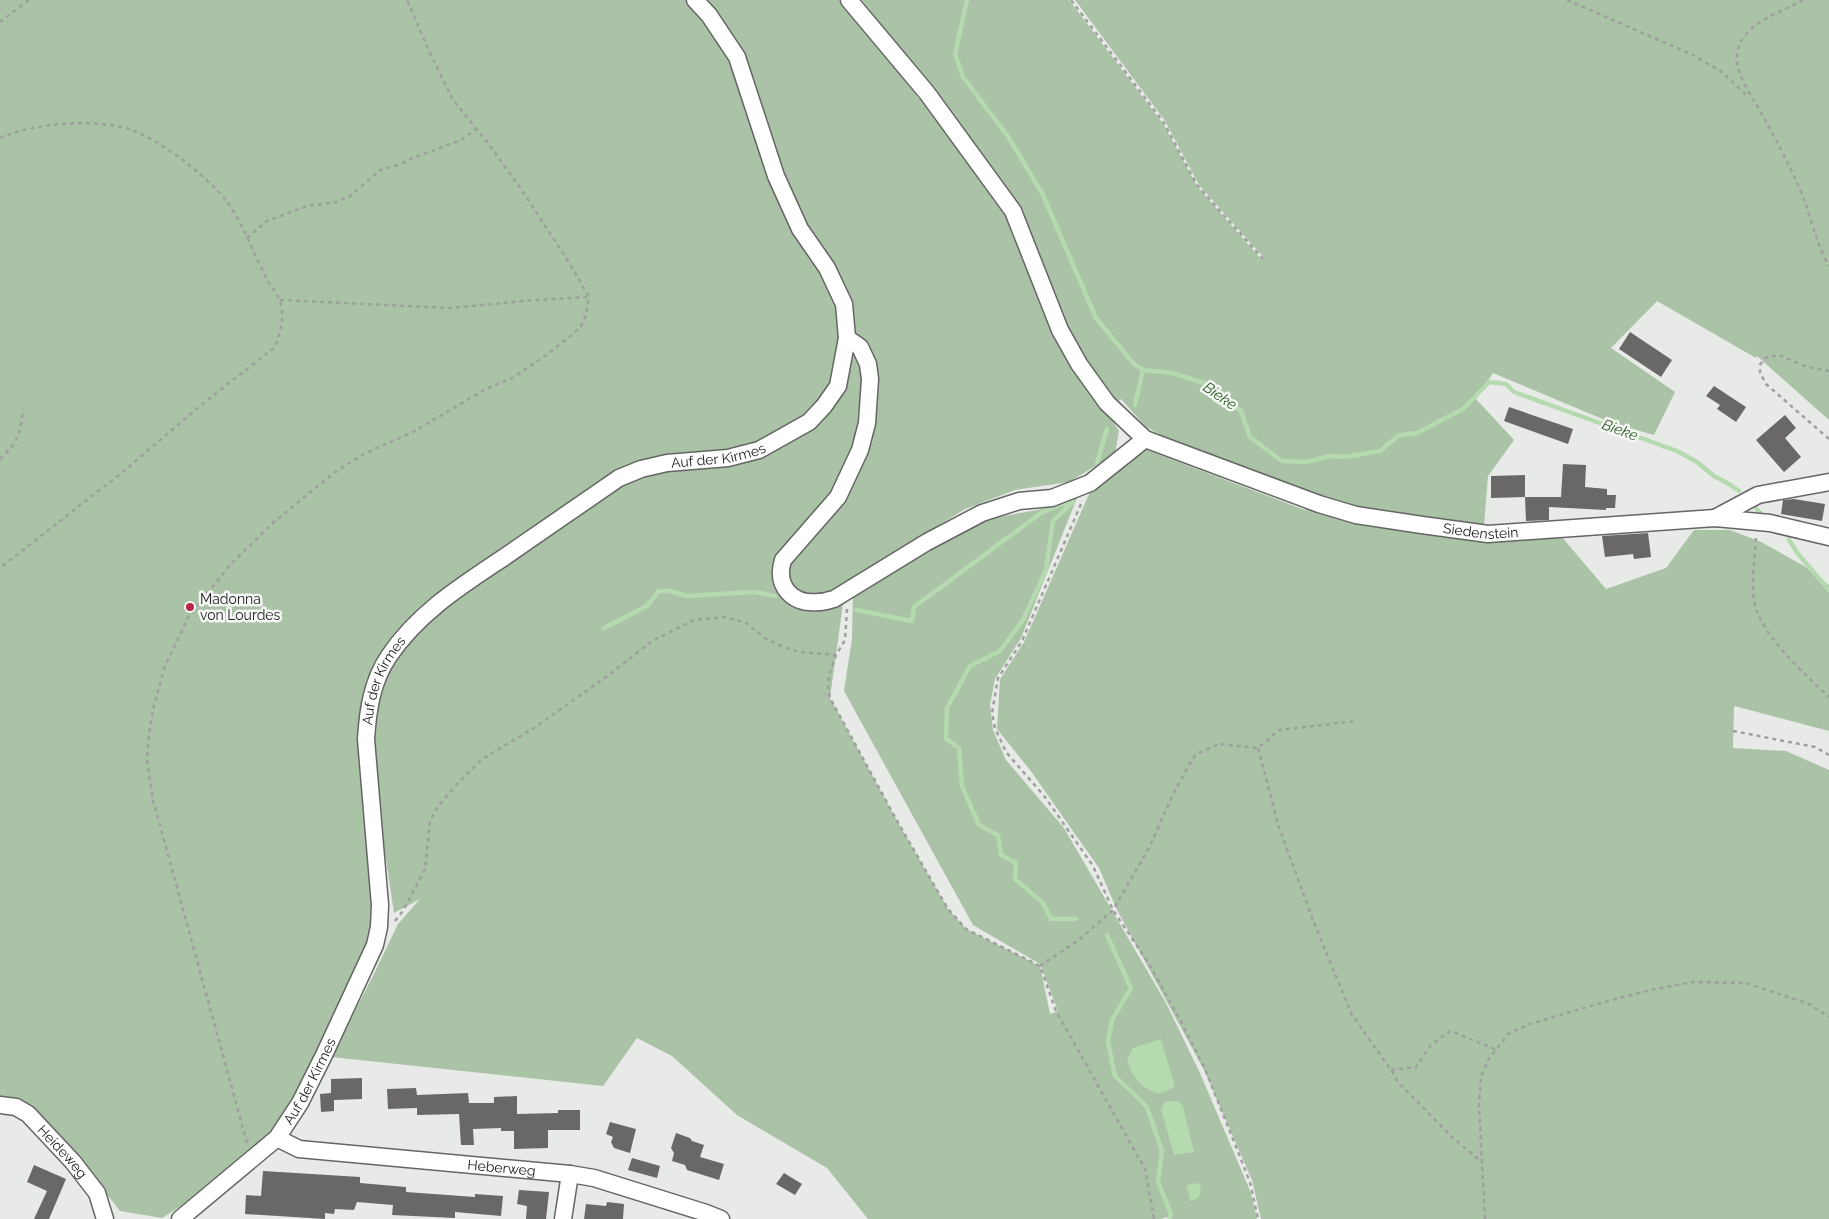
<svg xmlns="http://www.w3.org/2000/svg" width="1829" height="1219" viewBox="0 0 1829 1219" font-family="Raleway,sans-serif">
<rect width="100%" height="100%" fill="#e8eae8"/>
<g fill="#aac2a6">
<polygon points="0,0 848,0 919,99 930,87 862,0 1069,0 1164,125 1197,186 1262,260 1263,257 1199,185 1165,121 1075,0 1829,0 1829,420 1757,356 1756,358 1657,301 1611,348 1675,392 1654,435 1612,423 1493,373 1476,399 1514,440 1488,476 1484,526 1361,510 1232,464 1174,442 1146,427 1121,399 1107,412 1119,431 1115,454 1069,482 1015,490 965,509 900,549 845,589 830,698 896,819 948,909 966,929 1040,966 1050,1014 1058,1011 1040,964 973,925 844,691 852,639 853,595 929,547 993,518 1042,509 1077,498 1021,638 995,679 990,705 993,730 1006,760 1064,828 1166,1003 1200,1073 1251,1193 1257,1219 1171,1219 1171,1216 1161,1219 868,1219 827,1168 737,1115 672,1056 637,1038 603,1086 331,1057 374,974 398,924 420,899 394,913 376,792 373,728 384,673 434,615 600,498 636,479 623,467 597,482 421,606 389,641 366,681 358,737 371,899 370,933 354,978 294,1100 272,1132 245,1153 184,1204 162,1218 120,1211 102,1188 0,1099"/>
<polygon points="1144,449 1302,509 1357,520 1561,536 1606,589 1666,568 1694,530 1730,530 1761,542 1804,566 1829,585 1829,731 1734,706 1733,748 1786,751 1829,770 1829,1219 1261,1219 1252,1180 1204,1070 1117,910 1099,868 1030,770 997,729 1000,679 1024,642 1093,485"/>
</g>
<g fill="#b5daaf">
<path d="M1161,1039L1175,1087L1158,1094C1138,1085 1134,1080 1127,1060L1133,1048Z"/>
<polygon points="1171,1101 1179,1101 1183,1107 1194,1152 1174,1155 1161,1109 1165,1102"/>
<polygon points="1199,1183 1201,1188 1199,1197 1191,1202 1186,1185"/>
</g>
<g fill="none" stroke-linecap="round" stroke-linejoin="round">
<g stroke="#b5daaf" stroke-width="4.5">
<polyline points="967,0 955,54 963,77 1009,138 1043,195 1096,318 1134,364 1143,370 1172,373 1207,384 1241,411 1250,437 1282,461 1306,462 1330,456 1345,457 1380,451 1399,435 1417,433 1463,409 1489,382 1506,384 1514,392 1677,451 1697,462 1714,476 1729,484 1739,491"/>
<polyline points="1135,405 1143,370"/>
<polyline points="1097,463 1107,429"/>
<polyline points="1073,502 1053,521 1046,570 1023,620 1000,651 970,666 947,708 946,739 959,748 962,786 979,825 998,835 1001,855 1016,863 1015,879 1043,903 1051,919 1076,919"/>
<polyline points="1752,504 1764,517"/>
<polyline points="1789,540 1798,554 1829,590"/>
<polyline points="856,610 912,621 914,607 1041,513 1063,504 1071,503"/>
<polyline points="604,628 647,606 659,591 670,591 687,596 754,592 775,596"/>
<polyline points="1107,935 1131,988 1112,1020 1108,1042 1115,1076 1147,1107 1162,1151 1158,1182 1171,1214 1169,1219"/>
</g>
</g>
<g fill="#6a6767">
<polygon points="1630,332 1672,360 1661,377 1619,349"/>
<polygon points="1714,386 1746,407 1736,422 1717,409 1720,405 1706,396"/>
<polygon points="1509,407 1573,429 1568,444 1504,421"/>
<polygon points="1785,415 1796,428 1785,438 1801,457 1784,472 1756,440"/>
<polygon points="1563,464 1586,465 1585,487 1607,489 1607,495 1616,495 1615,508 1606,508 1606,510 1549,507 1549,520 1526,521 1525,497 1561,497"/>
<polygon points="1525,475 1525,497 1491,498 1491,476"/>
<polygon points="1794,499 1825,504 1822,521 1781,514 1783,500"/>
<polygon points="1648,533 1651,557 1634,559 1633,554 1605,557 1602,536"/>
<polygon points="362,1078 362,1099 334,1100 334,1111 321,1112 320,1094 331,1093 331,1079"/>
<polygon points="416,1088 417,1095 468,1093 469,1103 494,1103 494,1097 517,1096 517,1114 558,1113 558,1110 580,1110 580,1130 548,1130 548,1148 514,1149 514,1131 501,1131 501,1128 473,1129 474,1145 461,1145 459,1114 417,1115 417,1108 388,1109 387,1089"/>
<polygon points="610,1122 636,1129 630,1153 614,1148 611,1142 613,1137 606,1134"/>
<polygon points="676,1133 690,1138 692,1141 704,1145 700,1157 724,1164 719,1180 687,1170 685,1165 672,1161 674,1153 671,1148"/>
<polygon points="632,1158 660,1166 657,1178 628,1170"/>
<polygon points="34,1165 66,1179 49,1219 34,1219 47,1191 27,1182"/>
<polygon points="263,1171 360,1177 360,1183 406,1187 406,1192 475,1197 475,1194 503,1196 501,1216 455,1212 455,1218 392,1215 393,1205 357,1202 354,1210 335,1209 334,1214 325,1213 325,1219 245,1214 246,1195 261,1196"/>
<polygon points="784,1173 802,1184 795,1195 776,1184"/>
<polygon points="519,1190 549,1192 546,1219 526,1219 527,1206 517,1204"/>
<polygon points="607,1202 624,1204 623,1219 584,1219 586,1204 606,1206"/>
</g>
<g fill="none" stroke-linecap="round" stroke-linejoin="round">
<g stroke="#646664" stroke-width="19">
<g id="minor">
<path id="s1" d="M849,0L927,93L1013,211L1060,330L1079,364L1107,403L1145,439L1319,504L1356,515L1422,525L1488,534L1715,518L1770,523L1829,537"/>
<path d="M847,338L860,347L868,364L870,379L867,423L860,450L838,497L783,560C775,586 792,605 819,602C824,602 829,600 834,599L927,542L982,513L1019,501L1052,498L1090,483L1145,439"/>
<polyline points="1715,518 1758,495 1829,482"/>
<path id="s2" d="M0,1105L16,1107L28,1114L73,1162L97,1193L105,1219"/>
<path id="s3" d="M277,1138L299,1149L570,1174L594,1178L706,1213L721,1219"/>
<path id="s4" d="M180,1219L277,1138L300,1103L324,1055L375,945L379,927L380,905L366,739C368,709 372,681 389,656C418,613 461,586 503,558C542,531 580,505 619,478L641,469L667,463L728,458L759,450L809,422L824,406L838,386L847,338L844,304L827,268L800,229L776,176L737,57L709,15L695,0"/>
<polyline points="563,1219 570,1174"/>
</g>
</g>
<g stroke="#9ea09e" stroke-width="2.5" stroke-dasharray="4 4" stroke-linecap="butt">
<polyline points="1071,0 1164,123 1197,185 1263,259"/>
<polyline points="1567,0 1693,55 1722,72 1745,94 1750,96"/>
<path d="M1803,0C1781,12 1745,23 1738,49C1733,68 1746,87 1755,102C1772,132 1789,163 1802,194C1811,217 1816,244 1829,266"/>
<polyline points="0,22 29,0"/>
<path d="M0,138C34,123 99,117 134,131C163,142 205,175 225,199C237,214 249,241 257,259C261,267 265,275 269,283C273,288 277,294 279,299C286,314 280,333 275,347L200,406L124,471L0,568"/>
<polyline points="247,238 267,221 307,206 336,202 350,196 380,170 398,165 411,159 461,140 477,129"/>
<polyline points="280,300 450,308 534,300 589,297"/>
<polyline points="1829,371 1807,367 1779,355 1771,356 1765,358 1760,365 1760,373 1766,384 1829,439"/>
<path d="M0,459C19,441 20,434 23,409"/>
<polyline points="1081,504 1022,641 998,678 992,713 995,728 1006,752 1045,797 1093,866 1113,910 1149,964 1177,1014 1205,1069 1250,1182 1258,1219"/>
<path d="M1756,538C1755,558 1751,580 1754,600C1758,633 1805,674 1829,697"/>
<polyline points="847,609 845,640 836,655 829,675 828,688 830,698 896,819 948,909 966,929 1040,966 1056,1011 1145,1169 1154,1219"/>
<polyline points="1733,731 1815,747 1829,755"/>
<polyline points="1258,748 1278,824 1314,923 1352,1015 1391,1070 1398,1082 1453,1138 1483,1163"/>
<polyline points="395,921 403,911 425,869 430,821 439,805 458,783 481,760 537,726 610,674 652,641 694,620 725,617 746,623 765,638 781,646 799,652 836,655"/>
<polyline points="1040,966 1080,939 1113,910 1149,848 1175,790 1195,755 1219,744 1258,748 1279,730 1355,721"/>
<polyline points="1391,1070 1416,1067 1430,1046 1450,1031 1495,1049"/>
<polyline points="247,1143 153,800 147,760 149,734 154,705 165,666 189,616 231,564 274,522 335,472 364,454 413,432 484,390 512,378 545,356 573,334 581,326 586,315 589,297 570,264 521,189 488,143 453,100 429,51 407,0"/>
<polyline points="1485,1219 1479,1105 1481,1077 1488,1060 1508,1034 1527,1025 1604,1002 1655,989 1692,982 1746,983 1809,1004 1829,1017"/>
</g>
<use href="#minor" stroke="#fff" stroke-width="16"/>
</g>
<circle fill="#b7264a" stroke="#f5f8f5" stroke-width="2" cx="190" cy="607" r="5"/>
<g text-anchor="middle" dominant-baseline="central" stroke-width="5" stroke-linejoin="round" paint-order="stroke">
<g font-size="14" fill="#1a1b1a" stroke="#f5f8f5">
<text stroke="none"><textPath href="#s4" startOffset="1032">Auf der Kirmes</textPath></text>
<text stroke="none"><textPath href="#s1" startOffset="885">Siedenstein</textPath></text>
<text stroke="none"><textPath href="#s4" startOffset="612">Auf der Kirmes</textPath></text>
<text stroke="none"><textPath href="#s4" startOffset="192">Auf der Kirmes</textPath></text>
<text stroke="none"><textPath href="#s2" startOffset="81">Heideweg</textPath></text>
<text stroke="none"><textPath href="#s3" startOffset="228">Heberweg</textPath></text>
</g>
<g font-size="14" fill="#1a1b1a" stroke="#f5f8f5" text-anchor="start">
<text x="200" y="599">Madonna<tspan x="200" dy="16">von Lourdes</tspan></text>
</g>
<g font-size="15" font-style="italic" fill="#2b5b23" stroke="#f5f8f5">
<text transform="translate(1220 396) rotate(35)">Bieke</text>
<text transform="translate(1620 430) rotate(20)">Bieke</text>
</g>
</g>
</svg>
